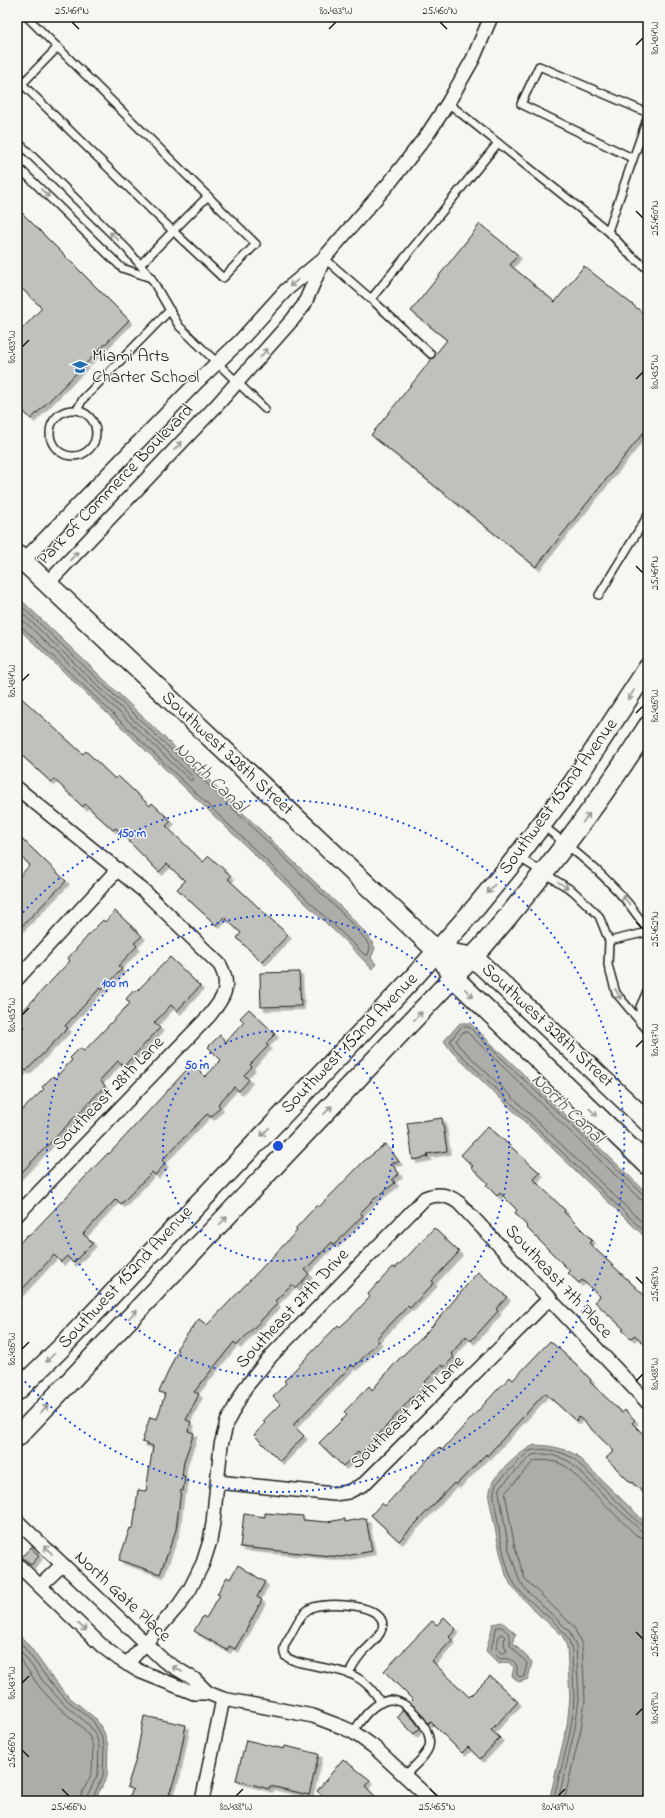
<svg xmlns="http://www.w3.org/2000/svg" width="665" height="1818" viewBox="0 0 665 1818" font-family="'Indie Flower',sans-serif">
<defs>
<filter id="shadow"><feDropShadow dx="3.5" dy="3.5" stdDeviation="0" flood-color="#0004"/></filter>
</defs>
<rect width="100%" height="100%" fill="#f6f6f2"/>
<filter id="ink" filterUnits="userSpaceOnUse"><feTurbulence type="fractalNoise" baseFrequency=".025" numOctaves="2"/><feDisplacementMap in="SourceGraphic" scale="8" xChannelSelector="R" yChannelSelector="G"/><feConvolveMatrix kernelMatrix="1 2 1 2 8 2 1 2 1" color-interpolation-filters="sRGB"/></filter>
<g filter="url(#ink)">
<g fill="#acaca9" stroke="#727271">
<polygon points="17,596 346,912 369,937 375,948 371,958 376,964 372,969 349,945 17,627"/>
<polygon points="460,1023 470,1023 648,1194 648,1240 452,1052 444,1041"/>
<path d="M535,1445C550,1446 562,1447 576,1455L648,1525V1801H549L567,1726L570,1698L567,1647L563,1637L556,1629L540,1616L512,1587L506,1575L500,1552L489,1498C490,1493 490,1488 492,1483C498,1472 524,1448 535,1445Z"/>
<polygon points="502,1622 516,1634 513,1643 532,1662 528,1679 519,1682 512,1676 514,1667 508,1662 499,1664 486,1651 493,1624"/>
<polygon points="17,1632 31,1648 53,1679 68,1696 96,1719 104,1732 108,1745 107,1777 94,1801 17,1801"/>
</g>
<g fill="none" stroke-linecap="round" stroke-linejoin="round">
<g stroke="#565654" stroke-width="1">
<polyline points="17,602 343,914 366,940 370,948 368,955 365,955 21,626 17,625"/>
<polyline points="17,608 193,777 193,780 190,780 25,622 17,620"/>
<polyline points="648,1197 644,1195 469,1027 461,1027 450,1041 455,1049 648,1235"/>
<polyline points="648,1202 640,1199 467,1032 463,1032 456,1041 459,1046 648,1228"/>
<path d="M497,1627H502L510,1635V1645L527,1663L524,1677H520L517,1675V1666C512,1658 509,1658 500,1659L491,1650Z"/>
<polygon points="502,1634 505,1637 504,1644 507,1651 502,1654 496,1648 499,1636"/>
<polyline points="17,1638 50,1682 66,1699 93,1721 100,1733 104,1745 103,1776 91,1801"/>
<polyline points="17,1646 46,1685 62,1702 89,1725 96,1735 99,1746 98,1774 87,1796 86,1801"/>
<polyline points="17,1655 41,1689 57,1706 84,1729 90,1738 93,1747 92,1773 82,1793 80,1801"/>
<path d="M553,1801C560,1770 574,1729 574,1697C574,1688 573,1679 573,1670C572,1662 573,1653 571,1646C564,1623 530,1606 516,1586C503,1568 498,1521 494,1498V1491L496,1484L529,1451C544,1447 560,1451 573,1458L643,1527L648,1528"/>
<path d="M558,1801L575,1728L579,1699L576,1646L569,1631L529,1593L520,1582L509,1550L499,1492L501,1486L532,1455C544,1452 559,1456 570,1462L640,1530L648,1533"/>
<path d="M564,1801L581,1729L585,1700L582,1645L574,1627L525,1579L515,1548L505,1493L534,1461C545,1459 557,1461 567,1467L636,1535L648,1539"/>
</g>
</g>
<g fill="#c0c0bd" stroke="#1c1c1c" filter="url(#shadow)">
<polygon points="17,208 129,320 31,419 17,405 17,334 42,308 17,284"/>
<polygon points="480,224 518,255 510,265 555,302 584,266 648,317 648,427 536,567 371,435 447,340 411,311"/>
<polygon points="17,694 83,754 86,751 115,779 118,776 150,806 152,803 171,821 166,826 203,862 209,856 231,876 228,879 288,935 262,962 237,938 241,933 224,917 216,925 177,889 185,881 167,864 159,872 116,828 113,830 85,804 83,807 54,779 51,782 17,751"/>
<polygon points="17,834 66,881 17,931 17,879 30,865 17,853"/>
<polygon points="115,911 142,936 134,943 137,946 118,966 122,969 102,990 100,988 65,1026 68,1028 26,1071 24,1069 17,1077 17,1034 24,1027 17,1020 17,1017 70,961 68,958 94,929 103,920 105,922"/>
<polygon points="170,957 200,986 177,1011 171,1005 154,1023 160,1028 124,1066 118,1061 100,1080 105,1086 17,1177 17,1115 44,1089 42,1087 53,1076 55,1078 72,1060 70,1058 80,1048 84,1051 130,1003 126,999 134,990 136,992"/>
<polygon points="299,972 301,1006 261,1007 260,973"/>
<polygon points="249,1009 275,1034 266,1043 268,1046 250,1065 252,1067 244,1075 249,1080 239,1091 234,1087 218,1104 220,1107 211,1117 207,1114 162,1160 165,1164 155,1175 152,1172 121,1204 116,1199 83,1234 93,1243 73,1263 67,1256 61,1262 54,1255 17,1295 17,1246 27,1235 29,1236 108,1153 109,1154 192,1064 205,1077 221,1060 208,1047 220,1035 226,1042 244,1022 240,1018"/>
<polygon points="442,1118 447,1151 427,1154 428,1157 413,1160 407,1123"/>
<polygon points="488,1126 540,1173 534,1179 536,1182 565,1210 564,1212 592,1240 589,1243 648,1299 648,1348 635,1335 631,1338 622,1330 624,1329 595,1302 600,1296 582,1280 579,1283 568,1273 570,1271 526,1227 527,1226 515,1213 517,1210 500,1193 497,1196 486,1185 488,1183 471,1167 473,1166 461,1155"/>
<polygon points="386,1144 399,1162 391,1163 399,1174 392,1179 395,1183 374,1199 360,1213 363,1215 334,1245 332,1242 305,1270 309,1274 296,1288 292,1284 275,1301 277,1304 237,1345 234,1342 194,1392 199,1394 186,1420 191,1422 188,1431 194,1433 184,1461 182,1476 185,1476 183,1491 181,1490 176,1530 160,1574 119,1560 130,1528 133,1529 138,1490 146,1491 153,1446 142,1442 150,1417 157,1419 165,1394 159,1392 178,1350 176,1349 199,1319 207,1325 297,1231 295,1229 317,1205 319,1207 364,1161"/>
<polygon points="434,1228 459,1252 432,1281 434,1283 410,1308 408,1306 376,1339 379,1341 354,1367 352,1365 293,1425 304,1436 280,1461 254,1435 265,1423 263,1421 280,1404 273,1397 286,1383 284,1381 338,1325 340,1327 352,1316 370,1297 368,1294 393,1267 395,1268 407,1257"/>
<polygon points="478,1272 507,1297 496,1309 498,1311 471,1341 466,1336 451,1354 454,1357 444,1367 441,1365 424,1383 426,1385 414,1398 413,1396 374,1440 360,1454 358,1452 343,1466 319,1443 347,1415 344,1412 369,1386 372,1390 398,1360 427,1332"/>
<polygon points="550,1341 576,1364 591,1380 590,1382 622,1413 625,1410 635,1420 632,1423 648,1439 648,1497 632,1482 631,1483 606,1458 614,1451 579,1417 576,1421 545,1393 487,1456 486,1454 456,1485 454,1483 399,1541 371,1515 382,1503 385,1506 439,1447 442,1450 498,1389 510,1377 513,1380"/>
<polygon points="265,1513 303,1516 303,1520 327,1522 345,1519 345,1522 366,1518 372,1551 341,1557 240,1547 244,1514 265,1517"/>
<polygon points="31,1547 39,1556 31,1565 22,1557"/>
<polygon points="238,1565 265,1582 257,1597 262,1600 245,1632 235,1649 229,1646 227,1650 194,1631 203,1616 206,1618 220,1595 217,1594 227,1577 230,1579"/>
<polygon points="444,1617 456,1629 449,1637 452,1640 432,1661 469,1697 490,1676 518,1702 491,1730 500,1738 480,1759 468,1747 462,1753 431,1722 428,1723 421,1713 410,1703 413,1700 384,1671 432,1621 437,1625"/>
<polygon points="403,1710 414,1720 420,1728 414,1734 397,1717"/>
<polygon points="144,1716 186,1725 177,1771 167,1801 126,1801 133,1790 127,1787 136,1759"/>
<polygon points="246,1740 284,1749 285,1746 319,1754 309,1795 270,1786 269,1789 236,1780"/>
<polygon points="343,1759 370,1780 365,1786 380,1801 329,1801 317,1791"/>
</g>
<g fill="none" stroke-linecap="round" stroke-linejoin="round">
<g stroke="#1c1c1c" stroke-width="10">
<g id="lane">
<polyline points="27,17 256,244 223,278 173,231 141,264"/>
<polyline points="17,79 173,231 208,196"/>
<polyline points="17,89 58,47"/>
<polyline points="448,103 608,231 648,116"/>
<polyline points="17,141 127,249 151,278 179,326 265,409"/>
<polyline points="632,158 521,104 539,66 648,113"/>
<polyline points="17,166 122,268 151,278"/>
<polyline points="608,231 630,255 648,269"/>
<polyline points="324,258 371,299 498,143"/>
<polyline points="371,299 431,354"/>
<polyline points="77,410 83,399 170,310"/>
<circle cx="73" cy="433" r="23"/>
<polyline points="599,595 648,515"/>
<path d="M542,825C581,856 623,888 648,932"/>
<polyline points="518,857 573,891 599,916 609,941 608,965 616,993 648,1031"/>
<polyline points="609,941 648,932"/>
<polyline points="640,1023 640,1007 648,989"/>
<path d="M349,1673C352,1668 355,1662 359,1657C365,1648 379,1640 382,1629C390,1603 325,1601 311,1608C301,1613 296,1625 291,1634C287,1641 281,1648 285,1656C293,1662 301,1663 311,1665C343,1672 363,1671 381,1703"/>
<path d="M353,1732C362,1719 372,1703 389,1700C407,1698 434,1730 429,1747C425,1758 413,1767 405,1775"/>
</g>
</g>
<g stroke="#1c1c1c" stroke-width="16">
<g id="street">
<polyline points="23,561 197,382 239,342 286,290 324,258 391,181 427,135 448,103 473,59 491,17"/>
<polyline points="47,584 217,405 293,319 304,305 323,261"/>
<path d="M17,788L145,892L220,965C232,987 223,999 209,1016L17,1215"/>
<polyline points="17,979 118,869"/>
<polyline points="218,1482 334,1494 348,1492 364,1484 550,1298"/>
<polyline points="17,1521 164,1661 194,1679 208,1693"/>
<polyline points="17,1564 102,1646 119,1659 139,1671 194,1693 208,1693 223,1699 313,1716 342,1727 353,1732 374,1747 432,1801"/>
<polyline points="40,1586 62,1565"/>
<path d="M127,1664L179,1605L190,1589L203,1563L210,1541L213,1523L221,1445L227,1422L245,1388L272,1355L425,1198C437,1193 449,1195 459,1203L648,1403"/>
<polyline points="202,1801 223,1699"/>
</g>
</g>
<g stroke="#1c1c1c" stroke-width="22">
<g id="secondary">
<polyline points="17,555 437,951 454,978 648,1165"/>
<polyline points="437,951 473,957 648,1122"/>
<polyline points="17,1391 61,1348 414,977 477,906 517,857 573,783 648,668"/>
<path d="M17,1437L483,946C543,876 599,804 648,726"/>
</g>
</g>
<use href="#lane" stroke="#f6f6f2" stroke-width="7"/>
<use href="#street" stroke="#f6f6f2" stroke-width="13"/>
<use href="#secondary" stroke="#f6f6f2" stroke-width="19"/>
</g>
<defs><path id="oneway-shaft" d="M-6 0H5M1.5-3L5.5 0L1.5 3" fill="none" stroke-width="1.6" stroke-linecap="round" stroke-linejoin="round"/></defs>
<g stroke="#949492">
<use href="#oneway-shaft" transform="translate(45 193) rotate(44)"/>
<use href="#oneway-shaft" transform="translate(114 236) rotate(-136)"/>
<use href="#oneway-shaft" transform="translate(294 283) rotate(140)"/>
<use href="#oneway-shaft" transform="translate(264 353) rotate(-49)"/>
<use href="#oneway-shaft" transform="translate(178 446) rotate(-46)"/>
<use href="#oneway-shaft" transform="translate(74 556) rotate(-47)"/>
<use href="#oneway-shaft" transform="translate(631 695) rotate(122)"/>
<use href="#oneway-shaft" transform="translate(586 818) rotate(-54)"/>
<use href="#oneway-shaft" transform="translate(563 885) rotate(31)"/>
<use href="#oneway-shaft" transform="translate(491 889) rotate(129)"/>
<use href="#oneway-shaft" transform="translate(626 900) rotate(-128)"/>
<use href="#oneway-shaft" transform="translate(469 993) rotate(44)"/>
<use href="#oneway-shaft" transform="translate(618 994) rotate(61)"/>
<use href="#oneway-shaft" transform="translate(418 1016) rotate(-46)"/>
<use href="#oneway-shaft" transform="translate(328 1110) rotate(-46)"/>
<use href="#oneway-shaft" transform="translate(593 1112) rotate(44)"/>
<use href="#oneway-shaft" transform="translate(265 1132) rotate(134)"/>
<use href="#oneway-shaft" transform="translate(223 1221) rotate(-46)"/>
<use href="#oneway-shaft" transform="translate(133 1314) rotate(-46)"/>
<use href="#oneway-shaft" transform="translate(50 1358) rotate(135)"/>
<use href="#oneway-shaft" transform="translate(44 1409) rotate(-47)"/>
<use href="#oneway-shaft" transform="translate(48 1550) rotate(-136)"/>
<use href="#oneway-shaft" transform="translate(82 1627) rotate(43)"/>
<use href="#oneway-shaft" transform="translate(177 1669) rotate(-150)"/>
</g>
</g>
<path fill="none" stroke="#1c1c1c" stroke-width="1.5" d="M72,22L79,29M440,22L447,29M329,29L336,22M636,45L643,38M636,211L643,218M22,347L29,340M636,379L643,372M636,566L643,573M22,681L29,674M636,713L643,706M636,922L643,929M22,1015L29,1008M636,1047L643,1040M636,1277L643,1284M22,1349L29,1342M636,1381L643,1374M636,1632L643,1639M22,1683L29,1676M636,1715L643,1708M22,1750L29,1757M62,1789L69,1796M430,1789L437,1796M236,1796L243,1789M558,1796L565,1789"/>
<g fill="none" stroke="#1d4ed8" stroke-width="2" stroke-dasharray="2 4">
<circle cx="278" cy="1146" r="115"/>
<circle cx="278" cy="1146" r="231"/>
<path d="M19 917A346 346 0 1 1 19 1375"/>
</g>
<defs>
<g id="school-bare" transform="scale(1.2)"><path d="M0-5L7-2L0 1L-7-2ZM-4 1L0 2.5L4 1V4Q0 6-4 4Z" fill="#1f6fb2" stroke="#f6f6f2" stroke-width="2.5" paint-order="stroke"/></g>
</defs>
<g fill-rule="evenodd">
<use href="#school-bare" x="80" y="367"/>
</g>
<g text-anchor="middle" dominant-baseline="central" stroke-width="3" stroke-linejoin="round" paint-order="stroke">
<g font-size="18" fill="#1c1c1c" stroke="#f6f6f2" text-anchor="start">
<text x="92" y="357">Miami Arts<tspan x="92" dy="21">Charter School</tspan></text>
</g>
<g font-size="18" fill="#1c1c1c" stroke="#f6f6f2">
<text transform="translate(116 485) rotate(-46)">Park of Commerce Boulevard</text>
<text transform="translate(227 754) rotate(43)">Southwest 328th Street</text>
<text transform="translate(559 797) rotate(-54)">Southwest 152nd Avenue</text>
<text transform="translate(547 1026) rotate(43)">Southwest 328th Street</text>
<text transform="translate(350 1044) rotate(-46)">Southwest 152nd Avenue</text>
<text transform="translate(109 1094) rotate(-46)">Southeast 28th Lane</text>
<text transform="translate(126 1278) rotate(-47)">Southwest 152nd Avenue</text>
<text transform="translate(558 1282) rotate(47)">Southeast 7th Place</text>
<text transform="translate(293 1309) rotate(-47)">Southeast 27th Drive</text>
<text transform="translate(408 1413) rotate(-45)">Southeast 27th Lane</text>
<text transform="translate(122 1597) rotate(43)">North Gate Place</text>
</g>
<g font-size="19" font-style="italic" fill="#565654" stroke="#f6f6f2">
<text transform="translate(210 778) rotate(44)">North Canal</text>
<text transform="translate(567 1109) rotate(44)">North Canal</text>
</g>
</g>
<circle cx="278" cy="1146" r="6" fill="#1d4ed8" stroke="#f6f6f2" stroke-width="2"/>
<g font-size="12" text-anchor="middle" font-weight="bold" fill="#1d4ed8" stroke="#f6f6f2" stroke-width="3" stroke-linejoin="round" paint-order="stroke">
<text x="132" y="837">150 m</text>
<text x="115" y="987">100 m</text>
<text x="197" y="1069">50 m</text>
</g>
<rect width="665" height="1818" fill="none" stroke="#f6f6f2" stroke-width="44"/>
<rect x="22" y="22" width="621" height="1774" fill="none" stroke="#1c1c1c" stroke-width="1.5"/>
<g font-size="10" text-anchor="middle" fill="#1c1c1c">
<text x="72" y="14">25.461°N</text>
<text x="336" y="14">80.433°W</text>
<text x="440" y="14">25.460°N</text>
<text transform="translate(654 38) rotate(-90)" y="4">80.434°W</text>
<text transform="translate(654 218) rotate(-90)" y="4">25.460°N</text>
<text transform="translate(11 347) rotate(-90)" y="4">80.433°W</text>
<text transform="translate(654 372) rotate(-90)" y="4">80.435°W</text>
<text transform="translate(654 573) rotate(-90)" y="4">25.461°N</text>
<text transform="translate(11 681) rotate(-90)" y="4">80.434°W</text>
<text transform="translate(654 706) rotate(-90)" y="4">80.436°W</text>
<text transform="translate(654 929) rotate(-90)" y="4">25.462°N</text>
<text transform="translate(11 1015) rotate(-90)" y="4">80.435°W</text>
<text transform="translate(654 1040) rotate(-90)" y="4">80.437°W</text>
<text transform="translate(654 1284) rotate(-90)" y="4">25.463°N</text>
<text transform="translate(11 1349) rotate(-90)" y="4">80.436°W</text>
<text transform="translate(654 1374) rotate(-90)" y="4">80.438°W</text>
<text transform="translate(654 1639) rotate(-90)" y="4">25.464°N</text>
<text transform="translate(11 1683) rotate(-90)" y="4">80.437°W</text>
<text transform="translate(654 1708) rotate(-90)" y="4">80.439°W</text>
<text transform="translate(11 1750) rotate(-90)" y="4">25.466°N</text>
<text x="69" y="1810">25.466°N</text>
<text x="236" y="1810">80.438°W</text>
<text x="437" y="1810">25.465°N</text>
<text x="558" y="1810">80.439°W</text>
</g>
</svg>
